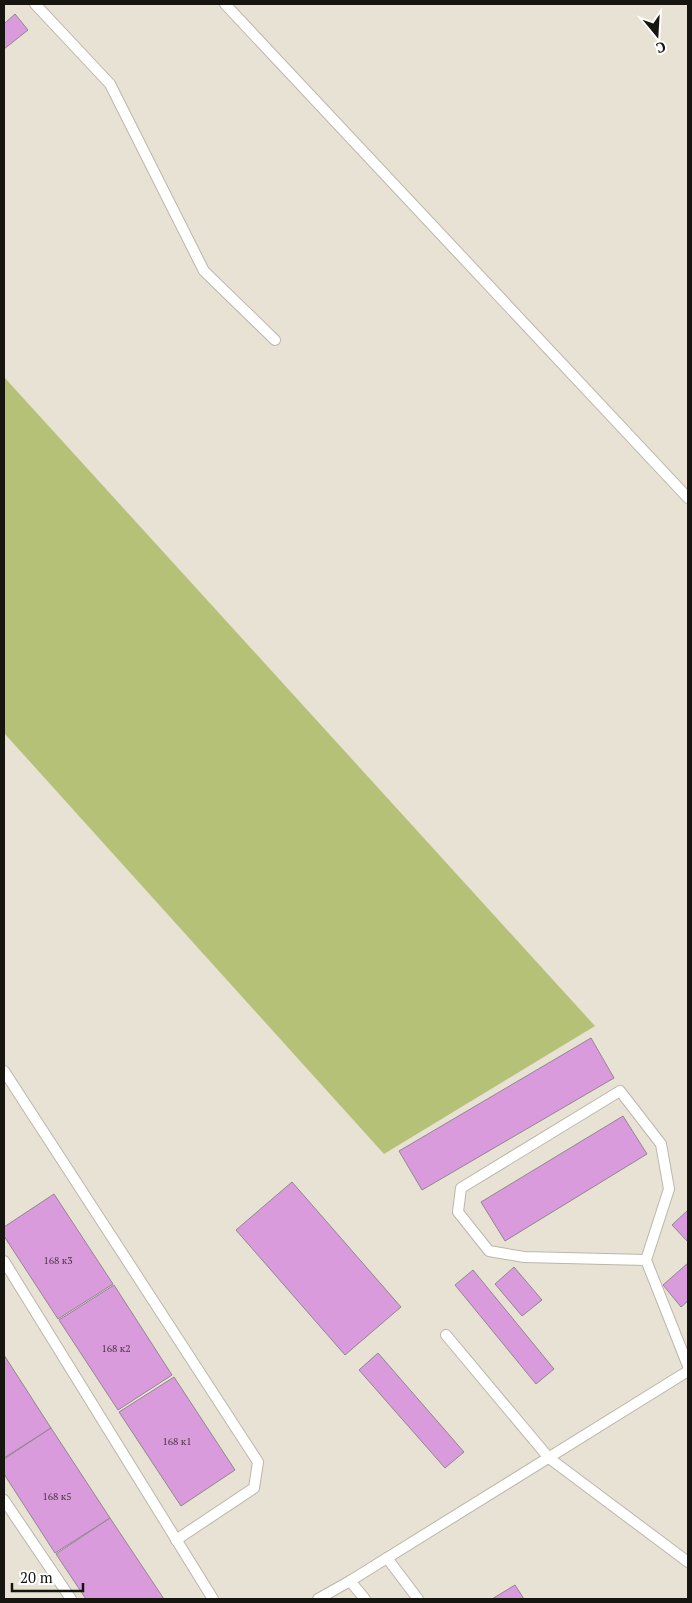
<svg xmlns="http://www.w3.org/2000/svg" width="692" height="1603" viewBox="0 0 692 1603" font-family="'PT Serif',serif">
<rect width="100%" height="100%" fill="#e8e2d5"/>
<polygon fill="#b6c178" points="4,377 595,1026 384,1154 4,733"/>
<g fill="#da9bdc" stroke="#908690">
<polygon points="15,14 28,30 4,49 4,24"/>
<polygon points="591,1038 614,1078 422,1190 399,1151"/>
<polygon points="623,1116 647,1154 505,1241 481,1202"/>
<polygon points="292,1182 401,1307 345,1355 236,1230"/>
<polygon points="54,1194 113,1284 58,1319 4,1236 4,1227"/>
<polygon points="688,1210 688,1242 672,1225"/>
<polygon points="688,1263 688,1301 681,1307 663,1285"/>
<polygon points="514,1267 542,1300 522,1316 495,1284"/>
<polygon points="473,1270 554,1369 536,1384 455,1285"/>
<polygon points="114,1285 172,1375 118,1410 59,1320"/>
<polygon points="378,1353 464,1452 445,1468 359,1370"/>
<polygon points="4,1355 51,1428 4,1458"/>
<polygon points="174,1377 235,1470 181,1506 119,1412"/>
<polygon points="51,1428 110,1518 55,1553 4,1474 4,1459"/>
<polygon points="110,1518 164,1599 86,1599 56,1554"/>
<polygon points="515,1585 524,1599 492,1599"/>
</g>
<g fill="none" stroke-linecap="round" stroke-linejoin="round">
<g stroke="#bcb6aa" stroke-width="12">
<g id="lane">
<polyline points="35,4 110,84 204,271 275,340"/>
<polyline points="225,4 688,498"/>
<polyline points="4,1071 258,1462 254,1488 176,1540"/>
<polyline points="646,1260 524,1257 489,1251 458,1212 461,1188 620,1091 661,1144 669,1189 646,1260 688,1366"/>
<polyline points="4,1261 213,1599"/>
<polyline points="446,1335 549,1458 688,1562"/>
<polyline points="4,1500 71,1599"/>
<polyline points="387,1558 418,1599"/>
<polyline points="350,1581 365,1599"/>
<polyline points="318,1599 350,1581 688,1371"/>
</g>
</g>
<use href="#lane" stroke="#fff" stroke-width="10"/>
</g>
<g text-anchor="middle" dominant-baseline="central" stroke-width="4.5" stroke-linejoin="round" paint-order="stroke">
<g font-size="10" fill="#483643">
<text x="58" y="1260">168 к3</text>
<text x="116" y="1348">168 к2</text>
<text x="177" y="1441">168 к1</text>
<text x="57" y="1496">168 к5</text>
</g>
</g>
<rect width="692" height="1603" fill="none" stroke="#171510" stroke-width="10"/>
<g transform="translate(657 35) rotate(162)" stroke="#ffffff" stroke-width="4" paint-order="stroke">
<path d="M0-4L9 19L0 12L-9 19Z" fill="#171510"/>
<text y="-8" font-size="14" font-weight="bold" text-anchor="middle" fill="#171510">С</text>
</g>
<path d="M12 1583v8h71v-8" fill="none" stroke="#171510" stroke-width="2.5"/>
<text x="20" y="1583" font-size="15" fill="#171510" stroke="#ffffff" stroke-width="4" paint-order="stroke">20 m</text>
</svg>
